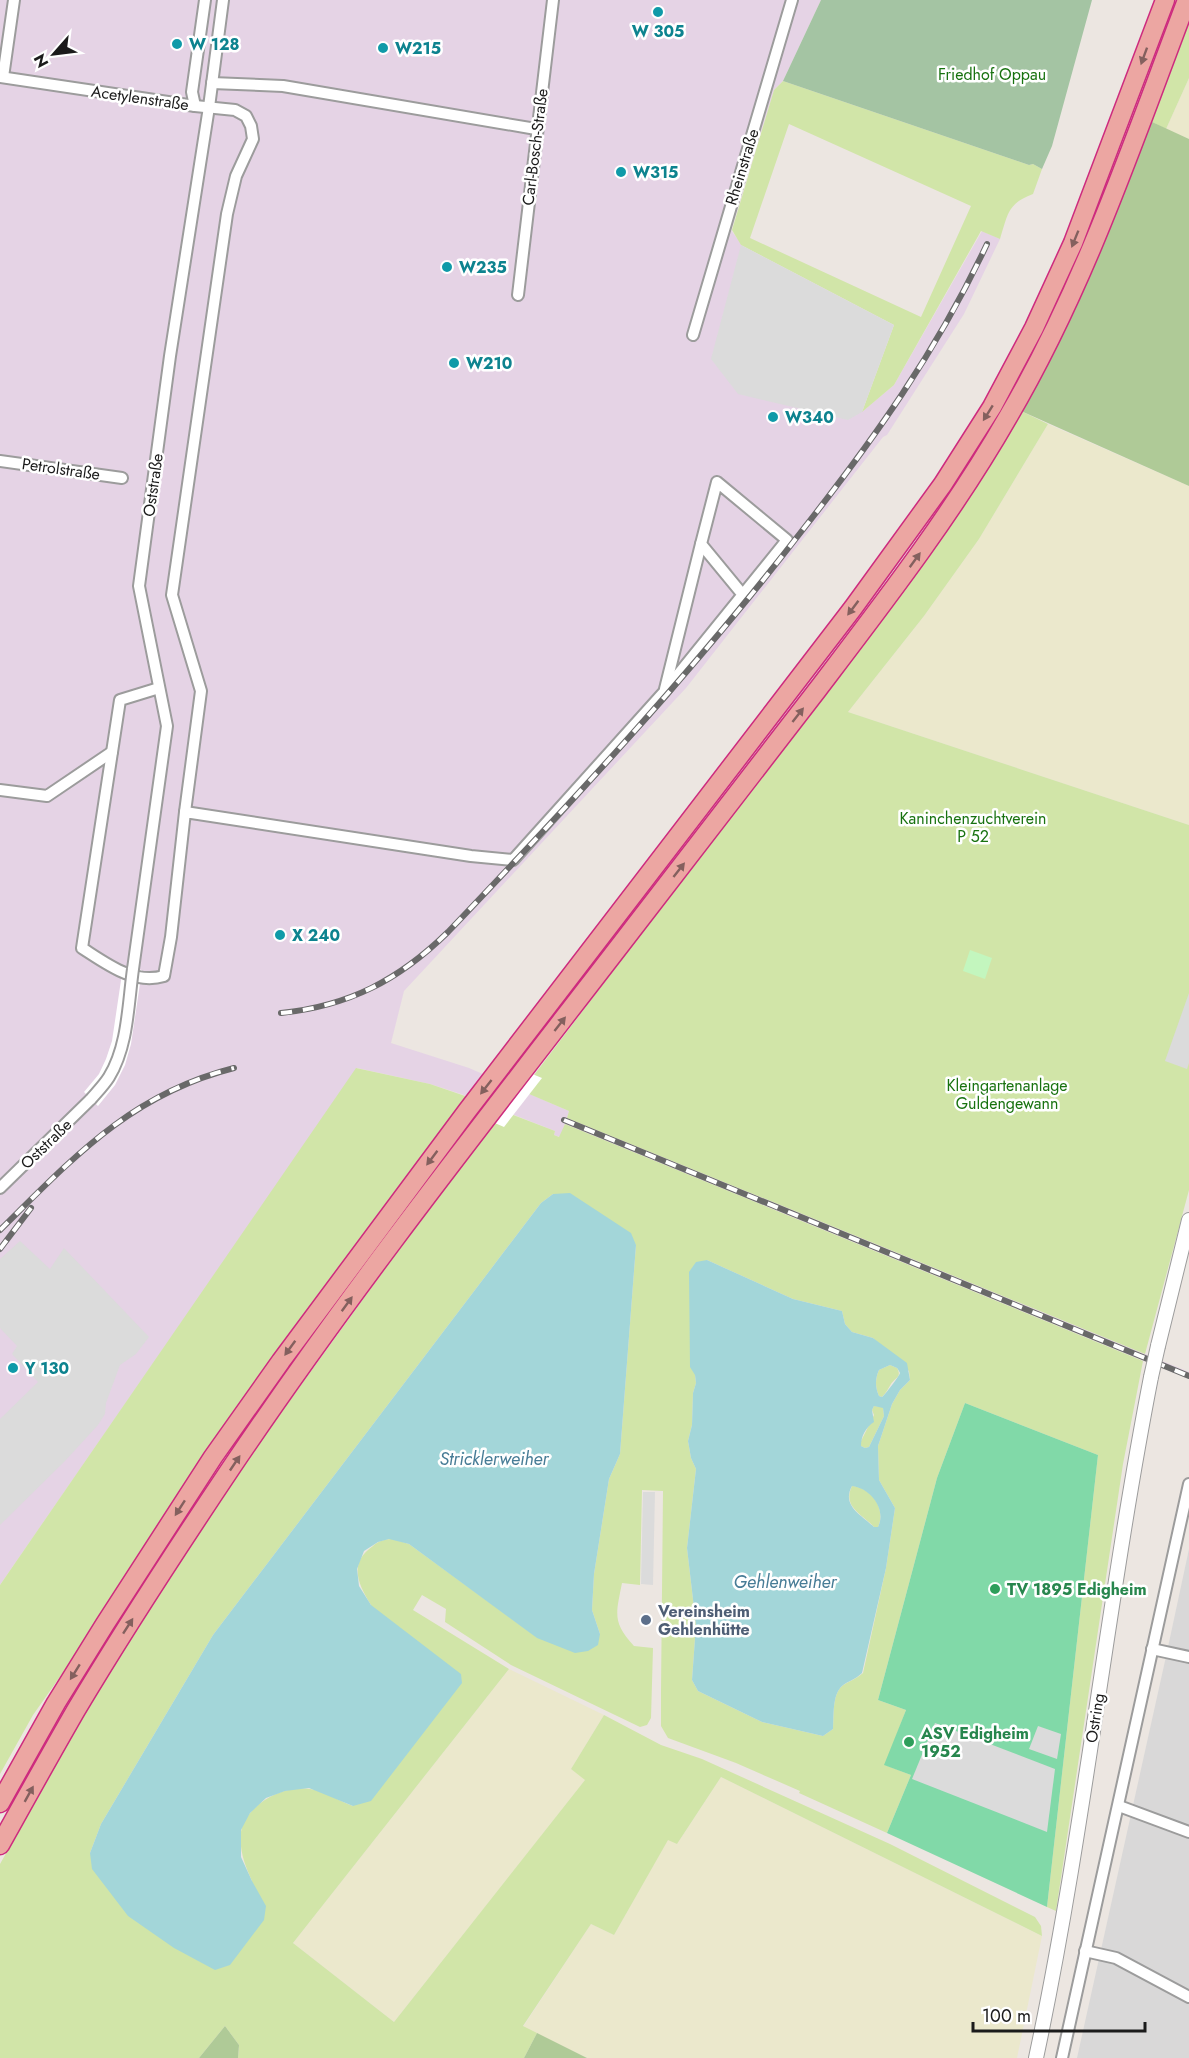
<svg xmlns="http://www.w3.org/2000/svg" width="1189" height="2058" viewBox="0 0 1189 2058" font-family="Jost,sans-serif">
<rect width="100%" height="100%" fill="#ece6e1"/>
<polygon fill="#d9d8d8" points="1189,1549 1189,2058 1077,2058 1165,1661"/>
<polygon fill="#e5d3e5" points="0,0 821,0 783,81 774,90 731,230 863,411 894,385 982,231 1000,239 964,314 887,435 883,437 686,688 404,991 391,1043 469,1068 569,1111 567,1118 1189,1372 1189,1379 565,1124 560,1137 554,1135 555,1131 461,1094 430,1084 357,1068 0,1585"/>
<g fill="#ebe8cc">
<polygon points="1189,78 1189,139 1166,129"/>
<polygon points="1048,424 1189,486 1189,825 848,712 924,616 979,539"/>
<polygon points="509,1669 604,1715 571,1769 586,1779 394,2022 293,1943"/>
<polygon points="721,1777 1042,1936 1017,2058 587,2058 523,2027 591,1924 614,1935 668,1839 677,1844"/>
</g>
<g fill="#d1e5a8" fill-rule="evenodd">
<polygon points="1189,19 1189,78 1166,129 1150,121"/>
<path d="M783,81L1029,165L1033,164L1042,169L1033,194C1007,204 1008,214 1000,239L981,231L894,385L862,412L894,325L741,245L732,230L774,90ZM789,124L971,206L921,317L750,238Z"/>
<polygon points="1021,411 1048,424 979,539 924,616 848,712 1189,825 1189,1190 1145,1354 567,1118 569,1111 522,1091 757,781"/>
<polygon points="356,1068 430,1084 468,1097 325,1287 213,1444 69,1664 33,1715 0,1774 0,1585"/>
<path d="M503,1111L555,1131L554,1135L559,1137L565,1124L1143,1361L1123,1464L1056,1911L1047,1907L1098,1455L965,1403L937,1478L878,1700L906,1710L885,1765L911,1775L887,1833L799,1793L800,1791L736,1763L668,1738L661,1726V1692L663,1491L642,1490L640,1585L622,1583C616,1614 612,1622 634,1646L653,1648L651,1718L647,1725L640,1727L511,1665L445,1622L446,1609L422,1595L413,1610L509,1669L293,1943L394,2022L585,1780L571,1769L604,1715L661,1745L702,1759L890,1844L1035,1917L1041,1926L1042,1936L721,1777L677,1844L668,1840L614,1935L591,1924L523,2026L537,2033L524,2058H238L239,2045L225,2026L199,2058H0V1864L118,1655L225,1490L403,1244ZM553,1194L636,1245L620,1454L609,1479L594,1574L592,1610L600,1634L538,1638L409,1544C404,1543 397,1539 391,1539C384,1539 377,1542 373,1546C348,1563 358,1584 371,1605L353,1806C339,1801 324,1791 310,1789C284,1784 245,1805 241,1832C239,1851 245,1865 252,1881L90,1853L101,1824L213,1635L541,1203ZM707,1260L793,1299L842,1311L845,1324L852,1332L873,1338L909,1371L910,1380L900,1390L892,1404L878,1446L879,1480L895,1508L886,1568L863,1673C855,1680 849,1681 842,1686C832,1695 834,1716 833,1729L823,1736L762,1722L698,1691L692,1680L696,1625L687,1548L696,1469L691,1458L688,1441L692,1425L693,1393L696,1383L695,1375Z"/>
<path d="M890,1365L897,1368C902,1377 896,1377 891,1384C888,1389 886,1393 882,1397L879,1396C875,1387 875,1379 879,1370Z"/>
<polygon points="874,1406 883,1407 884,1416 869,1447 865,1448 861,1446 861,1441 874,1415 872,1410"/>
<path d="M852,1486C870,1487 887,1508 878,1527H874C862,1514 842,1507 852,1486Z"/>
</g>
<g fill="#afca97">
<polygon points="1150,121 1189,139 1189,486 1021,411"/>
<polygon points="225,2026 239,2045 238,2058 199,2058"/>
<polygon points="537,2033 587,2058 524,2058"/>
</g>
<polygon fill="#a4c4a3" points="821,0 1092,0 1052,146 1042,169 1033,164 1029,165 783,81"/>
<polygon fill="#c3f6be" points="970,950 992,958 985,979 963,971"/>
<polygon fill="#81d9a8" points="965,1403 1098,1455 1047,1907 887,1833 911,1775 884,1765 906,1710 878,1700 937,1478"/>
<g fill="#dbdbdb">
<polygon points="741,245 894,325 862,412 848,420 738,394 711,359"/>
<polygon points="1189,993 1189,1063 1187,1069 1165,1061"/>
<polygon points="20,1241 50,1269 64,1248 149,1337 136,1354 120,1365 106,1403 105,1414 98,1425 65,1461 0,1525 0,1419 38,1382 12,1354 17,1346 0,1328 0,1259"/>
<polygon points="643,1492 655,1492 653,1585 641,1584"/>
<polygon points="935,1723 1055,1769 1047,1832 912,1779"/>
<polygon points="1038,1726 1061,1734 1057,1759 1029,1749"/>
</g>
<g fill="#a3d6d9" fill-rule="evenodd">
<polygon points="570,1193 631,1233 636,1245 620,1454 609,1479 594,1574 592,1610 600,1634 598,1645 588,1651 575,1653 537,1638 409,1544 389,1539 378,1542 364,1551 357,1569 359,1586 371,1605 461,1674 462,1683 371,1801 353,1806 309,1788 285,1791 266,1798 250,1813 241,1830 241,1857 252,1881 266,1906 264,1920 230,1965 215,1970 174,1948 128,1916 92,1869 90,1853 101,1824 213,1635 541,1203 553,1194"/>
<path d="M707,1260L793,1299L842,1311L845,1324L852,1332L873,1338L907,1363L910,1380L900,1390L892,1404L878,1446L879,1480L895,1508L886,1568L862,1673C855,1680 848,1681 842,1686C832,1695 834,1716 833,1729L823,1736L762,1722L698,1691L692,1680L696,1625L687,1548L696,1469L691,1458L688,1441L692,1425L693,1393L696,1383L695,1375L690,1367L689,1272L696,1262ZM890,1365L897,1368C898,1369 899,1371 900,1373C900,1375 885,1395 882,1397L879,1396C875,1387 875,1379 879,1370ZM874,1406L883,1408L884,1416L869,1447L865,1448L861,1446C861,1436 866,1427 874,1422L872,1410ZM852,1486C870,1488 887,1509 878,1527H874C862,1515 841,1506 852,1486Z"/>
</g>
<g fill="#fff">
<polygon points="123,967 142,970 131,1044 125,1065 115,1085 98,1106 84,1092 99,1074 106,1059 112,1041"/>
<polygon points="498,1060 542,1078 504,1127 460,1108"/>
</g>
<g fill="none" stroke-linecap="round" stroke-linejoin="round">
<g stroke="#9c9c9c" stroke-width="14">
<g id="minor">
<polyline points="0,77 195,106 235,110 246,116 251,126 253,139 236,176 227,214 172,595 201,691 185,812"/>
<polyline points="3,77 14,0"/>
<polyline points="212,83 283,86 536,129"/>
<polyline points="195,106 192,92 205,0"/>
<polyline points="518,295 553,0"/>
<polyline points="693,335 792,0"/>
<polyline points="0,461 122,478"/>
<path d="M159,688L120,700L82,948C107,964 134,985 164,976L171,937L185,812L471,856L513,860L664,692L787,540L717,482L701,544L743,595"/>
<polyline points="665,689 701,544"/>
<polyline points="0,790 47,796 112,752"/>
<polyline points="133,969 167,726 139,586 170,356 209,107 223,0"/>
<polyline points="0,1188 91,1099"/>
<polyline points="1152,1649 1189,1657"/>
<polyline points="1119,1806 1189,1832"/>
<polyline points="1085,1951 1116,1958 1189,1997"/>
<polyline points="1062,2058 1189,1484"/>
</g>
</g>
<g stroke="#9c9c9c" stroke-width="16">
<g id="tertiary">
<polyline points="1158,1346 1189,1220"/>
<path d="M1036,2058C1084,1833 1107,1603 1151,1377"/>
</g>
</g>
<g stroke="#cd2b7e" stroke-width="21">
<g id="trunk">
<polyline points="0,1803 56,1703 105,1624 213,1457 281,1361 467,1111 853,608 943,484 992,407 1034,328 1073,243 1165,0"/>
<path d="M0,1845C25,1800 50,1755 76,1710C125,1628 178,1547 231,1468C357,1281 498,1104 635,926C696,847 757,768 818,689C885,601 953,513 1008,417C1085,286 1133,142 1187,0"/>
</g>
</g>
<use href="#minor" stroke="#fff" stroke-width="10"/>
<use href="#tertiary" stroke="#fff" stroke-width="14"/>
<use href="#trunk" stroke="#eca6a2" stroke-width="18"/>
<g stroke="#696969" stroke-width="6">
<g id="rail">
<path d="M281,1013C349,1006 399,980 448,932C571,803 692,673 801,532C874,439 937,351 987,244"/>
<polyline points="564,1120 1189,1376"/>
<path d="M0,1230C73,1158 131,1094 234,1068"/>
<polyline points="0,1249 31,1208"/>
</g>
</g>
<use href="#rail" stroke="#fff" stroke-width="4" stroke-dasharray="11" stroke-linecap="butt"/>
<g stroke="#9c9c9c" stroke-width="14" stroke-linecap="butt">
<path id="minor-bridge" d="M91,1099C97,1092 104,1085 109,1077C128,1046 128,1005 133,969"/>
</g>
<g stroke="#9c9c9c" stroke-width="16" stroke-linecap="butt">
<polyline id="tertiary-bridge" points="1151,1377 1158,1346"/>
</g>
<use href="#minor-bridge" stroke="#fff" stroke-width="10"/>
<use href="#tertiary-bridge" stroke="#fff" stroke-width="14"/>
</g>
<defs><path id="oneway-solid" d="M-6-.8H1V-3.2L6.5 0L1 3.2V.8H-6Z" transform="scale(1.5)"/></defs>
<g fill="#84605e">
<use href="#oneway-solid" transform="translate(1144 56) rotate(110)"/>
<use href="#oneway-solid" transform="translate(1075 239) rotate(112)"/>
<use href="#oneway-solid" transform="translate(988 413) rotate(122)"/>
<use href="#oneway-solid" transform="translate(915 560) rotate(-54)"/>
<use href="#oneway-solid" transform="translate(853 608) rotate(127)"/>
<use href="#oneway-solid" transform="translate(798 715) rotate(-52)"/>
<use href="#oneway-solid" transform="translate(679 870) rotate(-52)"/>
<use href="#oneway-solid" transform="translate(560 1024) rotate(-52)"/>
<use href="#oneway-solid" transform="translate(486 1087) rotate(128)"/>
<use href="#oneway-solid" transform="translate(432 1158) rotate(127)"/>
<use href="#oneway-solid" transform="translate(347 1304) rotate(-54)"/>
<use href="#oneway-solid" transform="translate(290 1348) rotate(126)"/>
<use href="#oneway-solid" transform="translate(235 1463) rotate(-56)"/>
<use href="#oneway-solid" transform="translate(180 1508) rotate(123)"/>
<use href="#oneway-solid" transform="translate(128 1626) rotate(-57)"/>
<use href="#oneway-solid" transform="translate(75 1672) rotate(122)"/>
<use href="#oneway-solid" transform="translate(29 1794) rotate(-61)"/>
</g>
<g fill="#0f9aa8" stroke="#fff" stroke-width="2">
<circle cx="658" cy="12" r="6"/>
<circle cx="177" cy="44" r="6"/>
<circle cx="383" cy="48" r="6"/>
<circle cx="621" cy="172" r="6"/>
<circle cx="447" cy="267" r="6"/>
<circle cx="454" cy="363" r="6"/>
<circle cx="773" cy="417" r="6"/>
<circle cx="280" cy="935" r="6"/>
<circle cx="13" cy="1368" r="6"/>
</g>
<g fill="#2e9e5b" stroke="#fff" stroke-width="2">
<circle cx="995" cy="1589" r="6"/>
<circle cx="909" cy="1742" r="6"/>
</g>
<circle fill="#5c6f8a" stroke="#fff" stroke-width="2" cx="646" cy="1620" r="6"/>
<g text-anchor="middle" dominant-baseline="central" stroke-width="5" stroke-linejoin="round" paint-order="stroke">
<g font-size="16" font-weight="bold" fill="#0d838f" stroke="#fff" text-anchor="start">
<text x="658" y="31" text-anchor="middle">W 305</text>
<text x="189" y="44">W 128</text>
<text x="395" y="48">W215</text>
<text x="633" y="172">W315</text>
<text x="459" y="267">W235</text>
<text x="466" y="363">W210</text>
<text x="785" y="417">W340</text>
<text x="292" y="935">X 240</text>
<text x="25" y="1368">Y 130</text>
</g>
<g font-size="16" fill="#187210" stroke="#fff">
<text x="992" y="74">Friedhof Oppau</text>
<text x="973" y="818">Kaninchenzuchtverein<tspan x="973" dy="18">P 52</tspan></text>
<text x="1007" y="1085">Kleingartenanlage<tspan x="1007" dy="18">Guldengewann</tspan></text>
</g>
<g font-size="16" fill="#1b1b1b" stroke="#fff">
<text transform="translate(140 98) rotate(8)">Acetylenstraße</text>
<text transform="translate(535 147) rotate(-83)">Carl-Bosch-Straße</text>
<text transform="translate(742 167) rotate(-73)">Rheinstraße</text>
<text transform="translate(61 469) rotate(8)">Petrolstraße</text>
<text transform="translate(153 485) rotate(-82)">Oststraße</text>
<text transform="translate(46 1144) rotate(-44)">Oststraße</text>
<text transform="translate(1095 1718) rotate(-81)">Ostring</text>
</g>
<g font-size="16" font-weight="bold" fill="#27864d" stroke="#fff" text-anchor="start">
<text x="1007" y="1589">TV 1895 Edigheim</text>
<text x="921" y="1733">ASV Edigheim<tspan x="921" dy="18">1952</tspan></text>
</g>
<g font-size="16" font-weight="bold" fill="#4e5e75" stroke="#fff" text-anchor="start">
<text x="658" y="1611">Vereinsheim<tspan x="658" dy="18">Gehlenhütte</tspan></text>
</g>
<g font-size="18" font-style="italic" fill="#477c96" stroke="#fff">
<text x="494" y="1459">Stricklerweiher</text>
<text x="785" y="1582">Gehlenweiher</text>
</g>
</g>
<g transform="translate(54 54) rotate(242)" stroke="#ffffff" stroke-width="4.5" paint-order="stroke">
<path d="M0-4.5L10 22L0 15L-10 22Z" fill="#1b1b1b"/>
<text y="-9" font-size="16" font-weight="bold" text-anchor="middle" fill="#1b1b1b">N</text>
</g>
<path d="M973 2022v9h172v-9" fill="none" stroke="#1b1b1b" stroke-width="3"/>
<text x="982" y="2022" font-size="18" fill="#1b1b1b" stroke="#ffffff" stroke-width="4.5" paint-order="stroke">100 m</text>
</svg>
